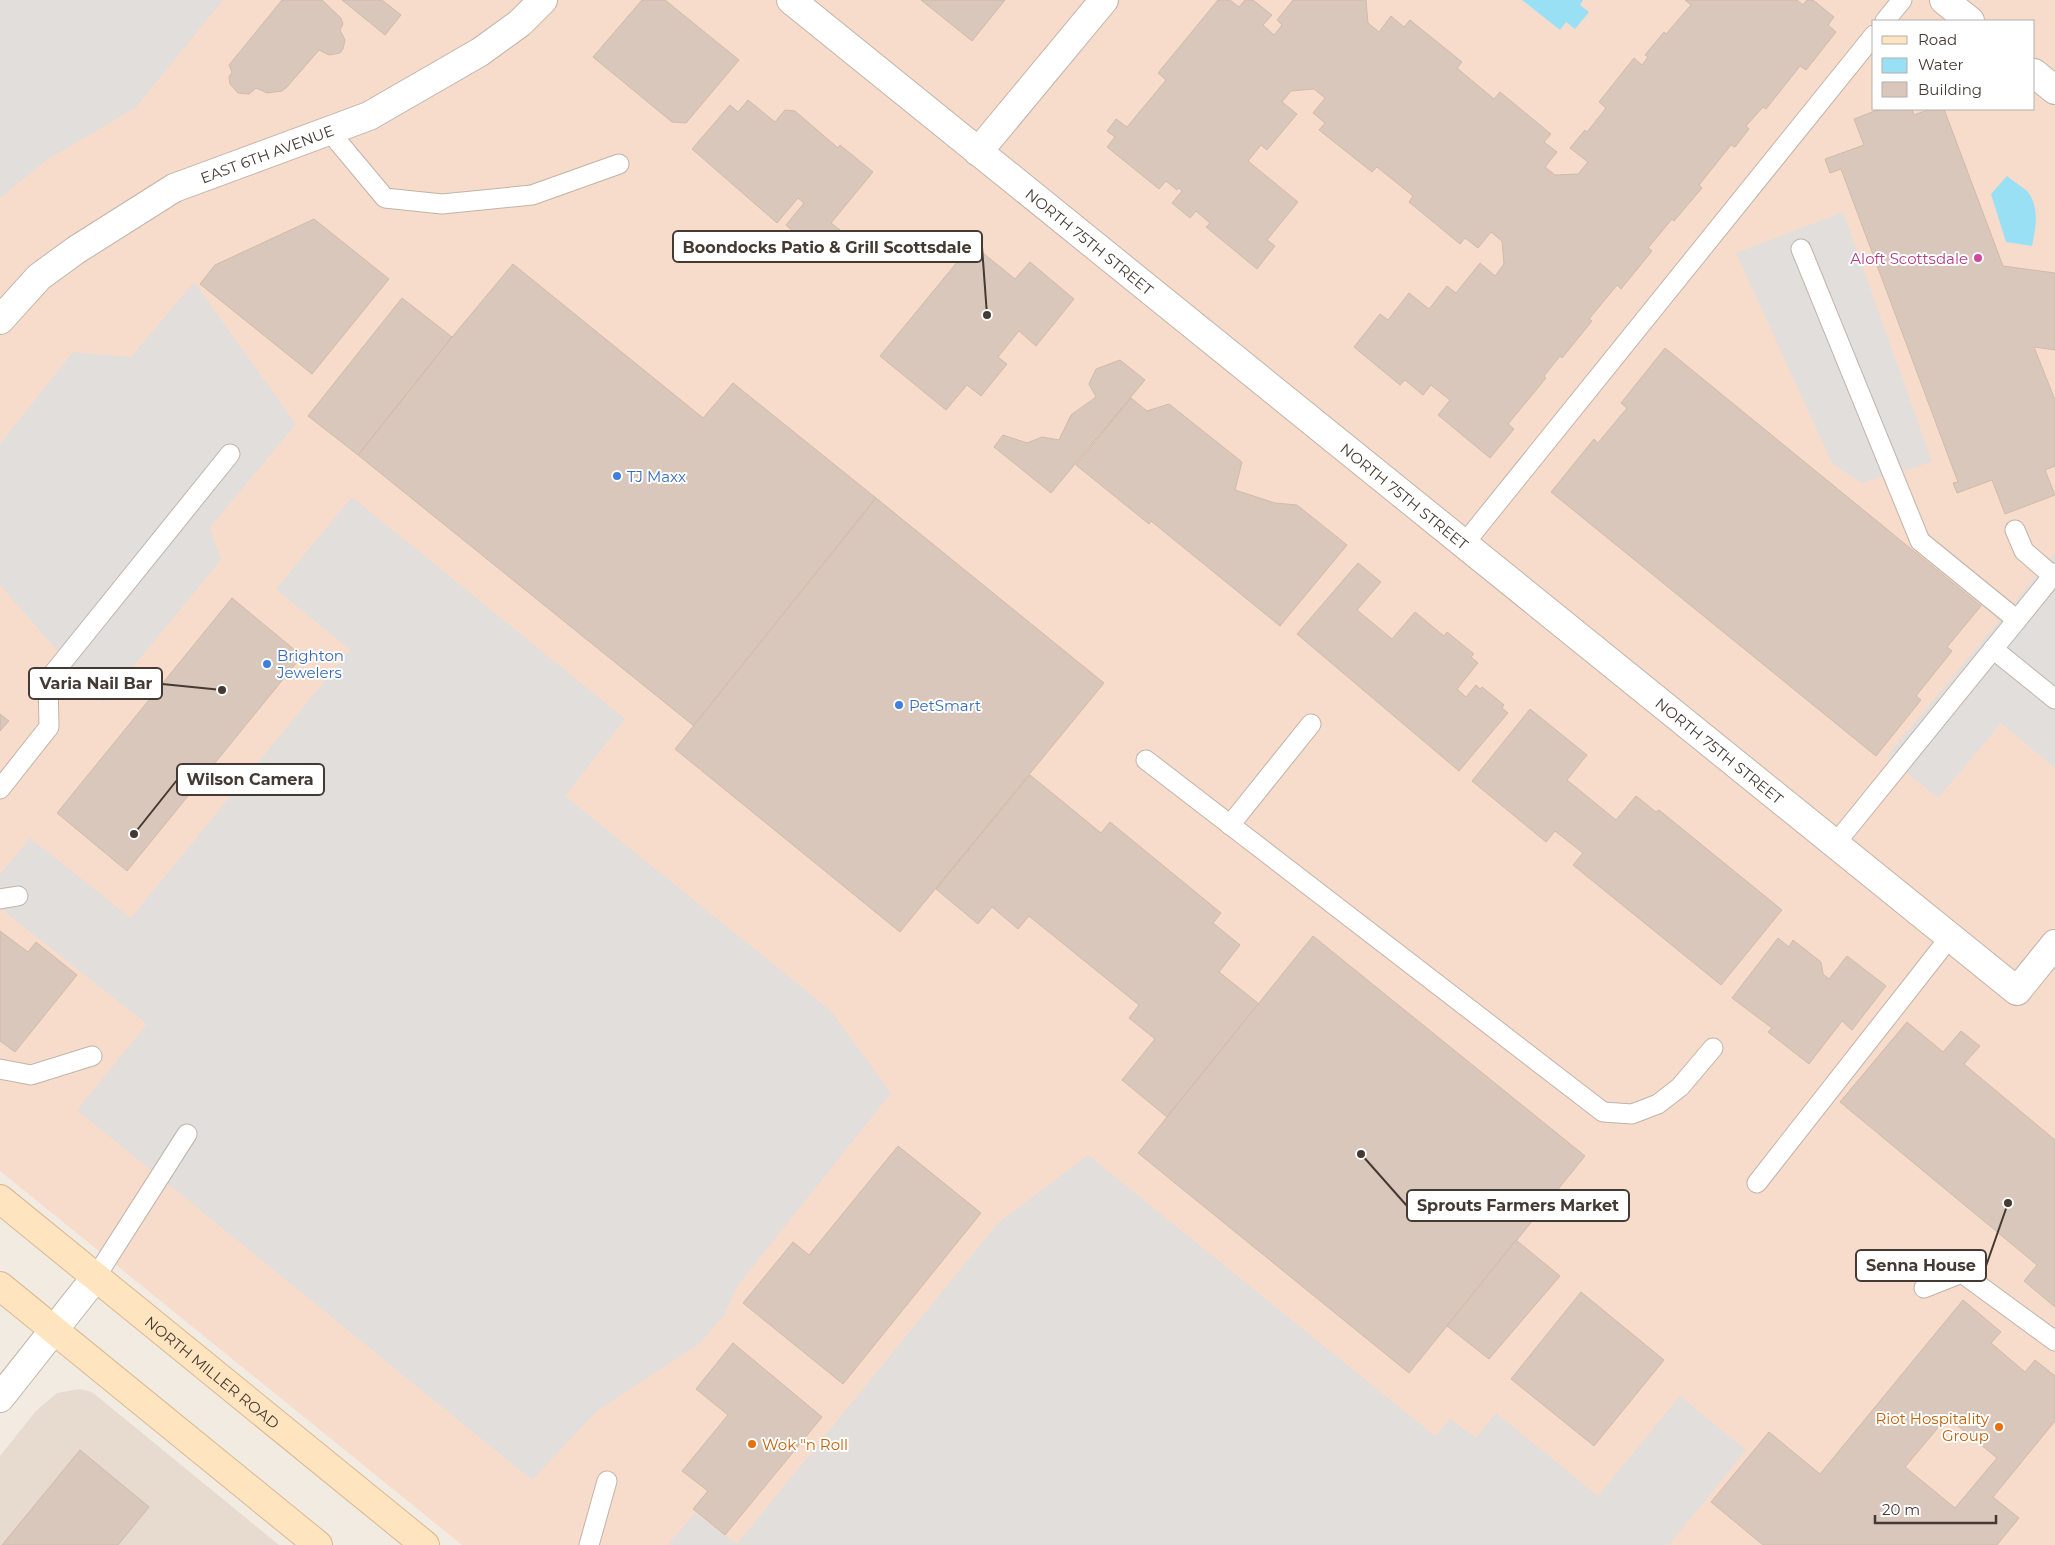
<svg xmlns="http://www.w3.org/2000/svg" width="2055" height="1545" viewBox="0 0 2055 1545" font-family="Montserrat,sans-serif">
<rect width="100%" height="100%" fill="#f2ebe2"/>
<polygon fill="#e7dbd0" points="80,1389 92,1392 279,1545 0,1545 0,1456 36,1411 57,1393"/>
<path fill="#f7dccb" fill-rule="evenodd" d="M0,0H2055V1545H462L0,1171ZM1874,21H2034V109H1874Z"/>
<g fill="#e2dedb">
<polygon points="0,0 223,0 135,108 45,161 0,198"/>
<polygon points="1843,212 1932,462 1861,483 1832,463 1736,253"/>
<polygon points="194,282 296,424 210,527 221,560 103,703 0,585 0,444 73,352 131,357"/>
<polygon points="352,497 625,719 565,796 830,1010 891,1093 738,1285 724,1315 700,1343 597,1411 532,1480 77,1110 147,1024 0,908 0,874 30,838 131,918 350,650 276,589"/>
<polygon points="2055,553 2055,768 2001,723 1938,798 1887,756"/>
<polygon points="1088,1155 1435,1436 1450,1419 1476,1438 1496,1413 1598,1496 1680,1396 1746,1450 1669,1545 668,1545 695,1513 737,1544 998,1223"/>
</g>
<g fill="#9ae0f4">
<polygon points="1522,0 1583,0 1580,5 1589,12 1575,29 1566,22 1560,30"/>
<path d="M2007,176C2013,181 2021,186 2027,191C2040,206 2036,228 2032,246L2006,242L1991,194Z"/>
</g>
<g fill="#d8c7ba" stroke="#d0baaa" fill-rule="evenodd">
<polygon points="282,0 322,0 341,18 343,24 340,30 345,40 343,49 340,53 329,55 319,50 287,87 282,91 267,93 256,88 249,94 238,93 230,84 229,77 232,72 229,65"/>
<polygon points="342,0 382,0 401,15 385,35"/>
<polygon points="642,0 665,0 739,60 686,123 672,122 593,57"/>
<polygon points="921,0 1005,0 972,41"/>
<polygon points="1218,0 1230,0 1239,7 1245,0 1253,0 1272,15 1263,25 1274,35 1282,25 1277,20 1293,0 1366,0 1368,23 1379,32 1391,16 1404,27 1410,20 1462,62 1457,68 1494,99 1500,92 1551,134 1544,142 1557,152 1545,167 1555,175 1578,174 1588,162 1570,148 1585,130 1587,132 1606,108 1599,102 1634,58 1642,65 1648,57 1645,55 1664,32 1666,34 1691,5 1685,0 1797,0 1803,5 1807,0 1813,0 1834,17 1828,25 1836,32 1806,70 1800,66 1766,109 1763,107 1746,126 1749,129 1735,147 1731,145 1699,185 1702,188 1674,221 1672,219 1648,248 1652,251 1621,289 1617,285 1589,319 1592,321 1562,358 1560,356 1544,376 1546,378 1508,424 1514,429 1490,458 1438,415 1450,400 1431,385 1423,395 1405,380 1400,385 1354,347 1380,314 1388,320 1409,293 1429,309 1447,286 1456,293 1480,263 1495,276 1504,264 1502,241 1491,232 1478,248 1465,238 1460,244 1409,202 1413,196 1377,167 1372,172 1319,130 1325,123 1313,113 1325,98 1314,89 1291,91 1282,102 1297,114 1267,150 1261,145 1248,161 1298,202 1267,240 1275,246 1257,269 1206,227 1210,223 1196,211 1190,218 1172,203 1182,191 1179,188 1177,190 1166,181 1159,189 1107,147 1115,137 1107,131 1116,119 1127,127 1166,80 1158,73"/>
<polygon points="748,100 775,122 785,110 795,111 838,148 840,145 873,172 831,223 840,230 820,254 786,225 804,203 798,198 777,223 692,149 730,105 738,112"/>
<polygon points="1880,109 1912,109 1914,115 1930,109 1944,109 2003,266 2055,273 2055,350 2034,347 2055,400 2055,466 2045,470 2055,495 2005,514 1992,480 1957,493 1953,483 1958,482 1841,169 1830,173 1825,159 1864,145 1854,119"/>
<polygon points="314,219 389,279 312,374 200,284 215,265"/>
<polygon points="972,244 1015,279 1030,262 1074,299 1036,346 1019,331 998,357 1007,364 981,396 967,385 946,410 880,356"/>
<polygon points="513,264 703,418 733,383 876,498 694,726 358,455 452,337"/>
<polygon points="402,298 452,337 358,455 308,416"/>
<polygon points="1665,348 1981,606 1947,647 1952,651 1916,696 1921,700 1876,756 1551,492 1594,439 1598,443 1627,408 1621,403"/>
<polygon points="1120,360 1145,380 1051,493 994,447 1003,435 1027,443 1042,437 1059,440 1071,415 1096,397 1089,384 1096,369"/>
<polygon points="1131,398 1147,411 1169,404 1242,462 1235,490 1275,503 1297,505 1347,545 1280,626 1151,521 1149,524 1076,465"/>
<polygon points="876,498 1104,683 900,932 675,749"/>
<polygon points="1358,563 1381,582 1357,610 1392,639 1415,612 1444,636 1447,632 1474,654 1471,657 1478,663 1457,689 1466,697 1476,685 1480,689 1482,687 1504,705 1502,708 1508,713 1459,771 1297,634"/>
<polygon points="232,598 302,656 127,871 57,813"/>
<polygon points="1530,709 1587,755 1567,780 1616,820 1636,796 1656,812 1659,810 1782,910 1721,985 1573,865 1583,853 1555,831 1546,842 1472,781"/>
<polygon points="0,714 9,721 0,731"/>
<polygon points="1030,775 1101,833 1110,822 1221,913 1213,923 1240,945 1219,972 1259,1004 1167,1117 1122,1080 1155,1039 1129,1018 1139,1005 1029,916 1018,929 992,907 978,924 936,889"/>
<polygon points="0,931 28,952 36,942 77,975 15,1052 0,1041"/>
<polygon points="1313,936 1585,1156 1409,1373 1138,1153"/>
<polygon points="1778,938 1789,947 1793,940 1821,962 1823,974 1829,979 1847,956 1886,986 1852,1030 1842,1021 1809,1064 1768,1032 1772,1028 1732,998"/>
<polygon points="1907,1022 1943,1052 1961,1031 1980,1046 1964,1064 2055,1140 2055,1307 2024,1281 2037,1265 1840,1102"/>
<polygon points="898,1146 981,1213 843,1384 743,1303 793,1242 809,1255"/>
<polygon points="1516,1240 1560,1276 1489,1359 1447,1326"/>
<polygon points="1581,1292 1664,1360 1594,1446 1511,1379"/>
<path d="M1963,1300L2001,1332L1991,1343L2025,1372L2035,1360L2055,1376V1421L1993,1497L2019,1518L1997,1545H1763L1711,1502L1769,1432L1820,1474ZM1947,1417L1997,1458L1955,1508L1905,1467Z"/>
<polygon points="733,1343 822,1417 725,1535 693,1509 708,1491 682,1471 728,1415 696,1389"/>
<polygon points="80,1450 149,1507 118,1545 2,1545"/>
</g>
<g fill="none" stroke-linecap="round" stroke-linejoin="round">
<g stroke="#c1b3a8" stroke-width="21">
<g id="lane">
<polyline points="1885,21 1902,0"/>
<polyline points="329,131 385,198 442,204 532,195 619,164"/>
<polyline points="1801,249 1920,541 2017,620"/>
<polyline points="2015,530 2024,551 2053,576"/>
<polyline points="1464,544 1874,35"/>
<polyline points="1993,649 2055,699"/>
<polyline points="1146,760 1603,1112 1632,1114 1658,1104 1680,1087 1713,1048"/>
<polyline points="0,789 49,727 48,680 230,454"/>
<polyline points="1230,825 1311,724"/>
<polyline points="1835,844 2055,573"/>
<polyline points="0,899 18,896"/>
<polyline points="0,1069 31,1075 92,1056"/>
<polyline points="1757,1183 1950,937"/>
<polyline points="95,1278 187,1134"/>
<polyline points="1924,1288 1962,1273 2055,1341"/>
<polyline points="589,1545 607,1481"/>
</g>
</g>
<g stroke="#c1b3a8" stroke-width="30">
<g id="street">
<path id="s1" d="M791,0L2017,991L2055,944"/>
<polyline points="1944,0 1970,21"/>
<polyline points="2034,73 2055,90"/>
<polyline points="978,152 1104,0"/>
<path id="s2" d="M0,320L39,277L76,250L174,188L369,116L480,52L520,23L543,0"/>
<polyline points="0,1398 95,1278"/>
</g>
</g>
<g stroke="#d9b891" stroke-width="30">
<g id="secondary">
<path id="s3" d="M0,1199L425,1545"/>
<polyline points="0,1286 318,1545"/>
</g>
</g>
<use href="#lane" stroke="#fff" stroke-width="19"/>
<use href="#street" stroke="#fff" stroke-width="28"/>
<use href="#secondary" stroke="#ffe4c0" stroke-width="28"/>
</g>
<circle fill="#d1479c" stroke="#fff" stroke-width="2" cx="1978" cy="258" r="5"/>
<g fill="#3f7fe0" stroke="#fff" stroke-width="2">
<circle cx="617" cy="476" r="5"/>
<circle cx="267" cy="664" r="5"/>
<circle cx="899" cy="705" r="5"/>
</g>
<g fill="#e8710a" stroke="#fff" stroke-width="2">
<circle cx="1999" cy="1427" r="5"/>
<circle cx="752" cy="1444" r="5"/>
</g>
<g text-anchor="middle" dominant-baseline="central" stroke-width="4" stroke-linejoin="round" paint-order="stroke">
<g font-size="15" fill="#443a33" stroke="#fff">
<text stroke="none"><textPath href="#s2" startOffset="319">EAST 6TH AVENUE</textPath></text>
<text stroke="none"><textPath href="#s1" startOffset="384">NORTH 75TH STREET</textPath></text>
<text stroke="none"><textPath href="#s1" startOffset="789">NORTH 75TH STREET</textPath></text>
<text stroke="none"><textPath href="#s1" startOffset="1194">NORTH 75TH STREET</textPath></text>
<text stroke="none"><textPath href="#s3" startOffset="274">NORTH MILLER ROAD</textPath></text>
</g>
<g font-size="15" fill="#b23c85" stroke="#fff" text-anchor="end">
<text x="1968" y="258">Aloft Scottsdale</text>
</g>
<g font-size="15" fill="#366cbe" stroke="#fff" text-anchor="start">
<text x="627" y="476">TJ Maxx</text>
<text x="277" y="655">Brighton<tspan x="277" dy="17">Jewelers</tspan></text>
<text x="909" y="705">PetSmart</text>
</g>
<g font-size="15" fill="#c56008" stroke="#fff" text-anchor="end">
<text x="1989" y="1418">Riot Hospitality<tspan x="1989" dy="17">Group</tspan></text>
<text x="762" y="1444" text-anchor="start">Wok "n Roll</text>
</g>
</g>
<path fill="none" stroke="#443a33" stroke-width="2" d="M987 315L982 247M222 690L162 684M134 834L177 780M1361 1154L1407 1206M2008 1203L1986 1266"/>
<g fill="#443a33" stroke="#fff" stroke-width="2">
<circle cx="987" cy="315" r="5"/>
<circle cx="222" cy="690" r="5"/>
<circle cx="134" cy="834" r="5"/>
<circle cx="1361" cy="1154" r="5"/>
<circle cx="2008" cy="1203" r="5"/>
</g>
<g fill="#fff" stroke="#443a33" stroke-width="2">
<rect x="673" y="231" width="309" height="31" rx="5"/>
<rect x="29" y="668" width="133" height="31" rx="5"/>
<rect x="177" y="764" width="147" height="31" rx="5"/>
<rect x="1407" y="1190" width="222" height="31" rx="5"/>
<rect x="1856" y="1250" width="130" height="31" rx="5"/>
</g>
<g font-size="16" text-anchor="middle" font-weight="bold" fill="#443a33">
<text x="827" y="253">Boondocks Patio &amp; Grill Scottsdale</text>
<text x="96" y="689">Varia Nail Bar</text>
<text x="250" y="785">Wilson Camera</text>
<text x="1518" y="1211">Sprouts Farmers Market</text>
<text x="1921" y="1271">Senna House</text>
</g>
<rect x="1872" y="20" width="162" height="90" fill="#ffffff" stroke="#b4b0ad"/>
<rect x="1882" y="36" width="25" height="8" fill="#ffe4c0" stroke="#b4b0ad"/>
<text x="1918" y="45" font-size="15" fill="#443a33">Road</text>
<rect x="1882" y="58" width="25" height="15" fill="#9ae0f4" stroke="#b4b0ad"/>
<text x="1918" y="70" font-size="15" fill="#443a33">Water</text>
<rect x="1882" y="82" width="25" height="15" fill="#d8c7ba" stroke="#b4b0ad"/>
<text x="1918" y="95" font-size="15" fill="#443a33">Building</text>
<path d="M1875 1515v8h121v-8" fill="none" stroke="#443a33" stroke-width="2.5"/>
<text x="1882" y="1515" font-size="15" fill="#443a33" stroke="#ffffff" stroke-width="4" paint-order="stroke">20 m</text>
</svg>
